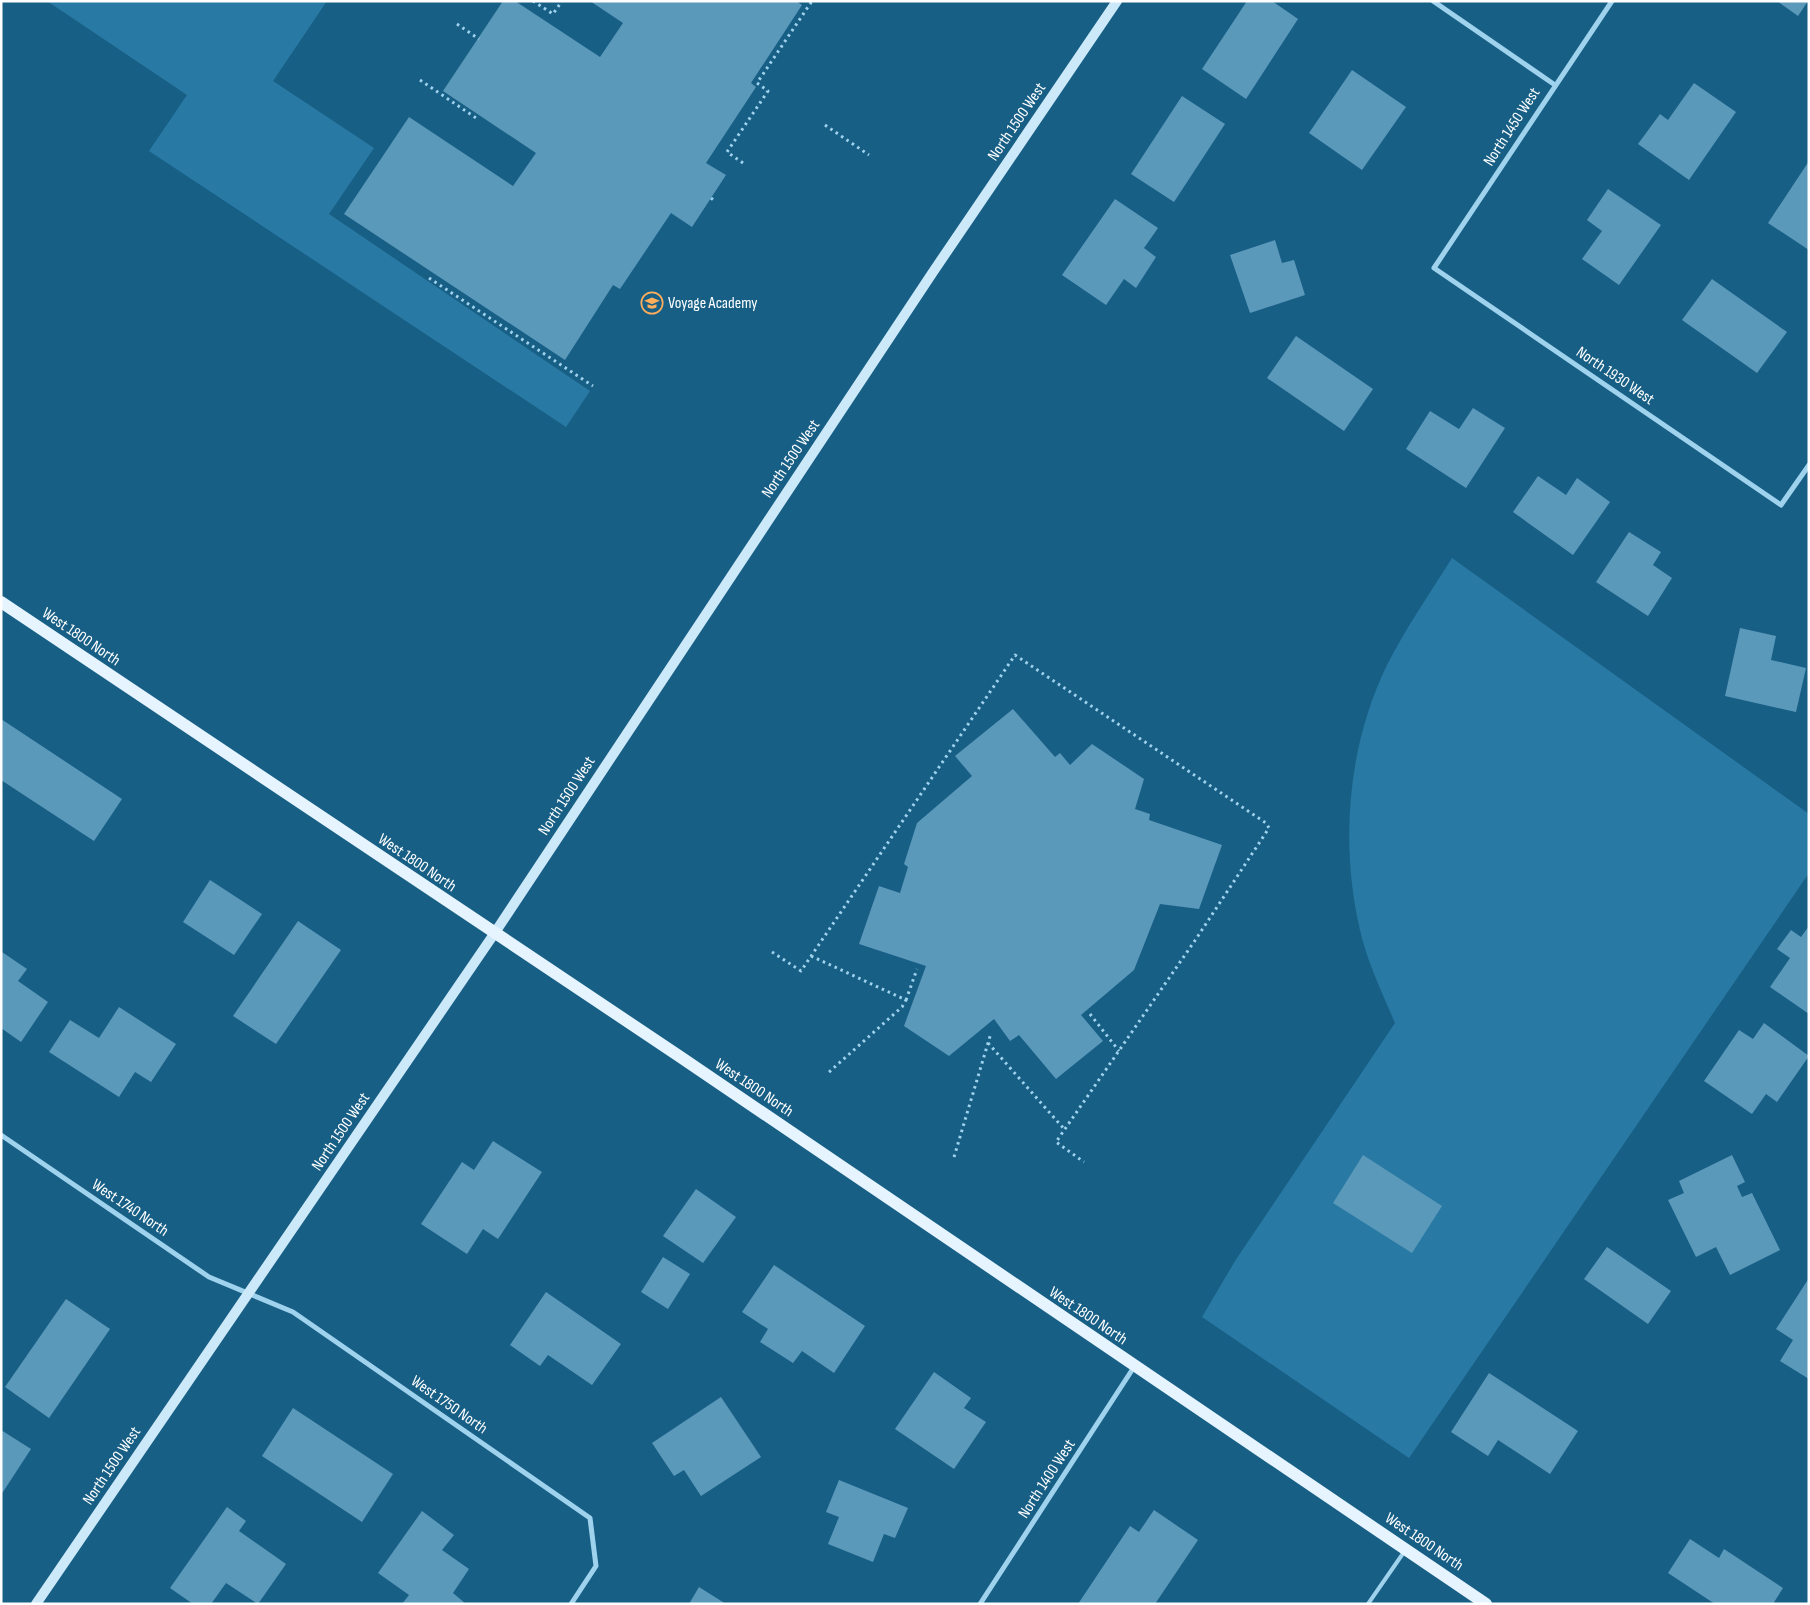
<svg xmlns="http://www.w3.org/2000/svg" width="1810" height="1605" viewBox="0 0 1810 1605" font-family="'Sofia Sans Condensed',sans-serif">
<rect width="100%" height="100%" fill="#185f86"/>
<g fill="#2879a4">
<polygon points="47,1 327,1 273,81 374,148 329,214 590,391 566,427 149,151 187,95"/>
<path d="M1452,558L1809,814V873L1409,1458L1202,1317L1235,1261L1395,1023C1384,997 1371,970 1363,942C1339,852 1346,749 1387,665C1406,628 1430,593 1452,558Z"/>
</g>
<g fill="#5b99bb">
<polygon points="503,1 515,1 600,57 623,23 590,1 796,1 802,5 751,83 756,87 706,163 726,175 692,227 671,213 620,289 613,285 565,360 344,214 409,117 513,186 536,153 443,91"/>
<polygon points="1247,1 1272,1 1298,19 1246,99 1202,69"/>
<polygon points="1777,1 1808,1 1798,16"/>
<polygon points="1352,70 1406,107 1362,170 1309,133"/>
<polygon points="1694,83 1736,112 1689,180 1638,144 1660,114 1668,120"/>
<polygon points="1182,96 1225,124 1174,202 1131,174"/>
<polygon points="1809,161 1809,250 1768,223"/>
<polygon points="1608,189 1661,225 1619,285 1582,259 1602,231 1587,220"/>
<polygon points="1115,199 1158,228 1144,248 1156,257 1136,288 1124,279 1106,305 1062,275"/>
<polygon points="1275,240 1282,263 1294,260 1305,295 1250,313 1230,255"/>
<polygon points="1712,279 1787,332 1757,373 1682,320"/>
<polygon points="1296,336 1373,389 1344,431 1267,378"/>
<polygon points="1473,408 1505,428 1466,488 1406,449 1430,411 1459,429"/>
<polygon points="1538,476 1566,495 1577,478 1610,502 1573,555 1513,512"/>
<polygon points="1629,532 1661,552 1653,565 1672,578 1648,616 1596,582"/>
<polygon points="1740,628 1776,636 1771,660 1806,668 1796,712 1725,696"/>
<polygon points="1013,709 1055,757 1060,753 1070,765 1092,744 1144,779 1135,809 1150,814 1149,820 1222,845 1199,909 1160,904 1134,970 1081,1015 1103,1041 1056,1079 1019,1035 1010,1041 994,1019 949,1056 904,1026 926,966 859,944 879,886 900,893 908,867 904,864 917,823 972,776 955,756"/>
<polygon points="1,719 122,799 94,841 1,780"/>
<polygon points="210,880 262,914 234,955 183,922"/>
<polygon points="298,921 341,950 276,1044 233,1016"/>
<polygon points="1809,926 1809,1014 1770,987 1790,958 1777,949 1791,930 1801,937"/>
<polygon points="2,952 27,969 18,981 48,1002 21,1042 1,1028"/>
<polygon points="119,1007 176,1044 151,1082 135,1072 119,1097 49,1052 70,1020 99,1038"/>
<polygon points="1764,1023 1809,1056 1777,1102 1766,1094 1752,1114 1704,1081 1739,1030 1753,1039"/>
<polygon points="493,1141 542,1172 498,1239 483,1229 467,1254 421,1224 462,1162 474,1170"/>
<polygon points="1363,1155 1442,1206 1412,1253 1333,1203"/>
<polygon points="1732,1155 1745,1182 1737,1186 1742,1197 1752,1193 1780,1250 1730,1275 1716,1247 1696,1257 1668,1200 1684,1193 1679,1181"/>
<polygon points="696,1189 736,1217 703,1263 663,1236"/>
<polygon points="1607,1247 1671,1291 1648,1324 1584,1279"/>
<polygon points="663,1257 690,1274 668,1309 641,1292"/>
<polygon points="774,1265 865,1326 834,1373 802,1351 793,1363 760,1342 768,1329 742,1312"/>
<polygon points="1809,1278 1809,1379 1780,1361 1793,1340 1776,1329"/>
<polygon points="546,1292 621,1344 592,1385 548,1355 540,1366 510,1345"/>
<polygon points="66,1299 110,1329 49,1418 5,1387"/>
<polygon points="934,1372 971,1398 964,1408 986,1422 954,1469 895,1429"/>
<polygon points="1489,1373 1578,1431 1550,1474 1498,1440 1488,1456 1451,1432"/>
<polygon points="721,1397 761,1457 701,1496 684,1470 674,1476 652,1443"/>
<polygon points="293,1408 393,1474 362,1522 262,1456"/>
<polygon points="1,1430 31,1449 1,1495"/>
<polygon points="839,1480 908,1508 895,1538 884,1534 873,1562 828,1544 839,1517 826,1512"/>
<polygon points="227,1507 246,1521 239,1531 286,1564 258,1604 226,1583 211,1604 193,1604 170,1588"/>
<polygon points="1154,1510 1198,1540 1155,1604 1078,1604 1130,1526 1139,1532"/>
<polygon points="422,1511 454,1535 442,1550 469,1569 453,1593 466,1604 402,1604 409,1595 378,1573"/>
<polygon points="1690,1539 1719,1558 1724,1549 1783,1588 1773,1604 1715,1604 1668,1573"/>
<polygon points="699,1587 726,1604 689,1604"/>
</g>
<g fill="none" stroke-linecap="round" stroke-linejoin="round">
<g stroke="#9fd2ed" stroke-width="3" stroke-dasharray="2.5 4" stroke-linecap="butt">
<polyline points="533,1 553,14 562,1"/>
<polyline points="457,24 479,39"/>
<polyline points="420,80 479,120"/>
<polyline points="825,125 869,155"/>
<polyline points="743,163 727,152 768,91 757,83 812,1"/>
<polyline points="711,198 716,202"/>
<polyline points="429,278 593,386"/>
<polyline points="772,952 801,971 1015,655 1266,823 1269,828 1196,939 1056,1142 1084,1162"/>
<polyline points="811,956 906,1000 902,1007 828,1073"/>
<polyline points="906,1000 917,969"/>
<polyline points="1090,1014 1119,1051"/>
<polyline points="988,1043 1065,1130"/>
<polyline points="954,1157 991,1033"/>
</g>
<polyline stroke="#9fd2ed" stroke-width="4" points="1368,1604 1404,1552"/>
<g stroke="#9fd2ed" stroke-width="5">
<polyline points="1433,1 1555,85"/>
<polyline points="1612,1 1434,268 1781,505 1809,465"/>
<polyline points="1,1135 209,1277 293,1312 590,1518 596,1566 571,1604"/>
<polyline points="980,1604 1134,1367"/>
</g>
<polyline stroke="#cce9f9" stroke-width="10" points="36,1604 494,934 933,272 1117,1"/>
<polyline stroke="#e5f4ff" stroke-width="12" points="1,602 679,1056 1486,1604"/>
</g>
<defs>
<g id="school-ring" transform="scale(1.125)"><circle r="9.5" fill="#185f86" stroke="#ffae5b" stroke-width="1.5"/><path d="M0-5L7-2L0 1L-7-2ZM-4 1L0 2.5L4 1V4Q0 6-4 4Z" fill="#ffae5b"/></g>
</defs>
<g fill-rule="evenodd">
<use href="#school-ring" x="652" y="303"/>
</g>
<g text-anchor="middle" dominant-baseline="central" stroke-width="4.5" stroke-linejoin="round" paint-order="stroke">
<g font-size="16" fill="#fff" stroke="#185f86">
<text transform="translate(1017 122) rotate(-56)">North 1500 West</text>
<text transform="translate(1512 127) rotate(-57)">North 1450 West</text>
<text transform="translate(1615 376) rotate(34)">North 1930 West</text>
<text transform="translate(791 459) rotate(-56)">North 1500 West</text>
<text transform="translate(81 637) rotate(34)">West 1800 North</text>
<text transform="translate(567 796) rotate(-57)">North 1500 West</text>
<text transform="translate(417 863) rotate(34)">West 1800 North</text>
<text transform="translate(754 1088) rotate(34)">West 1800 North</text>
<text transform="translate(341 1132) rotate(-56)">North 1500 West</text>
<text transform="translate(130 1208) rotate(34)">West 1740 North</text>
<text transform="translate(1088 1316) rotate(34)">West 1800 North</text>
<text transform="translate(449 1405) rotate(35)">West 1750 North</text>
<text transform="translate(112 1466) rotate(-56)">North 1500 West</text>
<text transform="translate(1047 1479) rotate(-57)">North 1400 West</text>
<text transform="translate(1424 1542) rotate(34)">West 1800 North</text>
</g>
<g font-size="16" fill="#fff" stroke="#185f86" text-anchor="start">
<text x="668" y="303">Voyage Academy</text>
</g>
</g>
<rect width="1810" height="1605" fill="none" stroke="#ffffff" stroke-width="5"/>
</svg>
